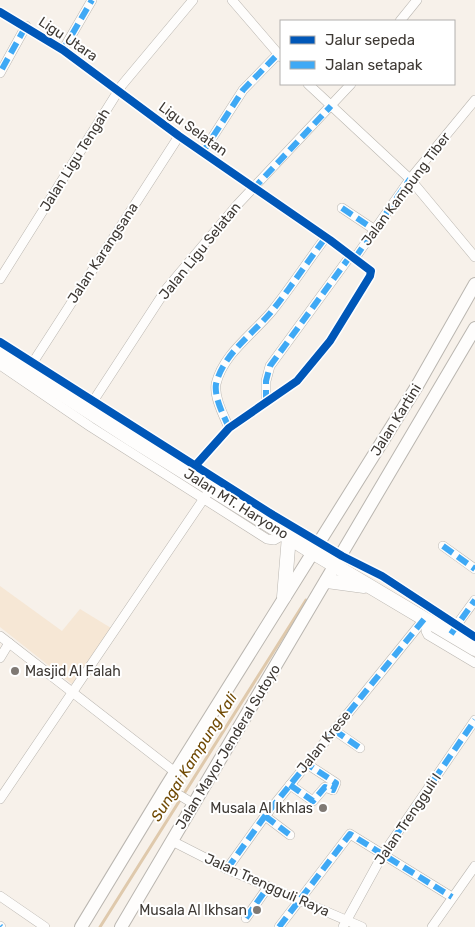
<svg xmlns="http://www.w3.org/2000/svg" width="475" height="927" viewBox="0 0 475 927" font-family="Rubik,sans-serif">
<rect width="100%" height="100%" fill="#f7f1ea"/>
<polygon fill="#f6e7d5" points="0,586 62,631 80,609 111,628 72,684 0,627"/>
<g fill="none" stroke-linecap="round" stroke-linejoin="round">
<polyline stroke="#dfc9ac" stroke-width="3" points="100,927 306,600"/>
<g stroke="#bab6b0" stroke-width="10">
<g id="street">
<polyline points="232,0 281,57"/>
<polyline points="0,12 63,50 179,136 330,240 371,271 370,276 330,341 297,381 229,428 195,466"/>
<polyline points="400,21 417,0"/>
<polyline points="63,50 92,0"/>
<polyline points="0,73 26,26"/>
<polyline points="308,84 410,179 475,257"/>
<polyline points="203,152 243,90 278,54"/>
<polyline points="342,208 375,230"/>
<polyline points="355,258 410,179 475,100"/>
<polyline points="0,279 122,85 193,0"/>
<polyline points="0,342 273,515 342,556 382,576 475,637"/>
<polyline points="0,365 91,427 267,539 274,540 285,534"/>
<polyline points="30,367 179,136"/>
<polyline points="266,402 266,381 270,366 351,255"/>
<polyline points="90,406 167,288 238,204 351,84"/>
<path d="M229,428C224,416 214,398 216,384C223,354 253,334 272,311C291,287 308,261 326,237"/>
<polyline points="443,546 475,569"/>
<polyline points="429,620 426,631 428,635 475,663"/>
<polyline points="453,630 475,600"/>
<polyline points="0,636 175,772"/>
<polyline points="0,658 9,643"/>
<polyline points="334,730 360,748"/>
<polyline points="290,785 313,801 325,787 333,790 336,783 307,764"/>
<polyline points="166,787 194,804"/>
<polyline points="0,799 211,488"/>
<polyline points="265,816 290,835"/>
<polyline points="172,841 227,869 362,927"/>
<polyline points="227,869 265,816 425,618"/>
<polyline points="0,896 45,927"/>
<polyline points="246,918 268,887"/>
<polyline points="0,926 1,927"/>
<polyline points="279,927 350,834 452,897"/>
<polyline points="343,927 383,854 475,720"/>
<polyline points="432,927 475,866"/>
</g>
</g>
<g stroke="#bab6b0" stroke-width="14">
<g id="secondary">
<polyline points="81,927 166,787 417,386 475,284"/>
<polyline points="121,927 475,328"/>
</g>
</g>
<g stroke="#bab6b0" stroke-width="15">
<g id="primary">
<polyline points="0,354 131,439 312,552 475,649"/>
<polyline points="327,581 364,586"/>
<polyline points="284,597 289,536"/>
</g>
</g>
<use href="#street" stroke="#fefdfc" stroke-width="9"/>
<use href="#secondary" stroke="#fefdfc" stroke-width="12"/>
<use href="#primary" stroke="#fefdfc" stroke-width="14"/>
<g stroke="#3fa9f5" stroke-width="6" stroke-dasharray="12 6" stroke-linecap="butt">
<polyline points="63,50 92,0"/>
<polyline points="2,69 26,26"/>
<polyline points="203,152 243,90 278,54"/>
<polyline points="258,189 255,187 331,106"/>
<polyline points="342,208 375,230"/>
<polyline points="355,258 410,179"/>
<polyline points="266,402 266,381 270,366 351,255"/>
<path d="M229,428C224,416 214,398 216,384C223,354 253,334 272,311C291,287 308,261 326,237"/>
<polyline points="443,546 475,569"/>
<polyline points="451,634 475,600"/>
<polyline points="334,730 360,748"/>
<polyline points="290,785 313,801 325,787 333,790 336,783 307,764"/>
<polyline points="265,816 290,835"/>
<polyline points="383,854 475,720"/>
<polyline points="227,869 265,816 425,618"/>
<polyline points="246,918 268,887"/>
<polyline points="0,926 1,927"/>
<polyline points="279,927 350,834 452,897"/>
</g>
<g stroke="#fff" stroke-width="11">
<g id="cycleway">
<polyline points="0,12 63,50 179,136 330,240 371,271 370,276 330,341 297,381 229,428 195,466"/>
<polyline points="0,342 273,515 342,556 382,576 475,637"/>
</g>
</g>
<use href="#cycleway" stroke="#0057b8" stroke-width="8"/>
</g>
<g fill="#7f7974" stroke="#fff" stroke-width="2">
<circle cx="15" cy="671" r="5"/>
<circle cx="323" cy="808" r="5"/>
<circle cx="257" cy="910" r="5"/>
</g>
<g text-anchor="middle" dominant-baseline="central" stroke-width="4" stroke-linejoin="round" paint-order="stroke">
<g font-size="14" fill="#3e3934" stroke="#fff">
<text transform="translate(68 39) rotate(34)">Ligu Utara</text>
<text transform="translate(193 129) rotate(36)">Ligu Selatan</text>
<text transform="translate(75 160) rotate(-58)">Jalan Ligu Tengah</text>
<text transform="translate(406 189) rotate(-53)">Jalan Kampung Tiber</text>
<text transform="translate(200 251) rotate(-51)">Jalan Ligu Selatan</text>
<text transform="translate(103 253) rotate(-57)">Jalan Karangsana</text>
<text transform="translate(396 420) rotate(-58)">Jalan Kartini</text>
<text transform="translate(236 504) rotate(32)">Jalan MT. Haryono</text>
<text transform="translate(324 742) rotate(-51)">Jalan Krese</text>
<text transform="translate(228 747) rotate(-59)">Jalan Mayor Jenderal Sutoyo</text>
<text transform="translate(408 819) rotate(-56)">Jalan Trengguli I</text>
<text transform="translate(267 885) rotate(24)">Jalan Trengguli Raya</text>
</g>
<g font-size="14" fill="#3e3934" stroke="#fff" text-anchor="end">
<text x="25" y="671" text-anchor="start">Masjid Al Falah</text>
<text x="313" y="808">Musala Al Ikhlas</text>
<text x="247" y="910">Musala Al Ikhsan</text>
</g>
<g font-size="15" font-style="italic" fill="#704a04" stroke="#fff">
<text transform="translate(194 757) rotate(-58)">Sungai Kampung Kali</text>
</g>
</g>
<rect x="280" y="20" width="175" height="65" fill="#ffffff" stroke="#b2b0ae"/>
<rect x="290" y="36" width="25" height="8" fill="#0057b8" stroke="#b2b0ae"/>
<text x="325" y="45" font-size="15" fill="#3e3934">Jalur sepeda</text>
<rect x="290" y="61" width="25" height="8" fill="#3fa9f5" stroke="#b2b0ae"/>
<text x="325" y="70" font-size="15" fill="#3e3934">Jalan setapak</text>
</svg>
